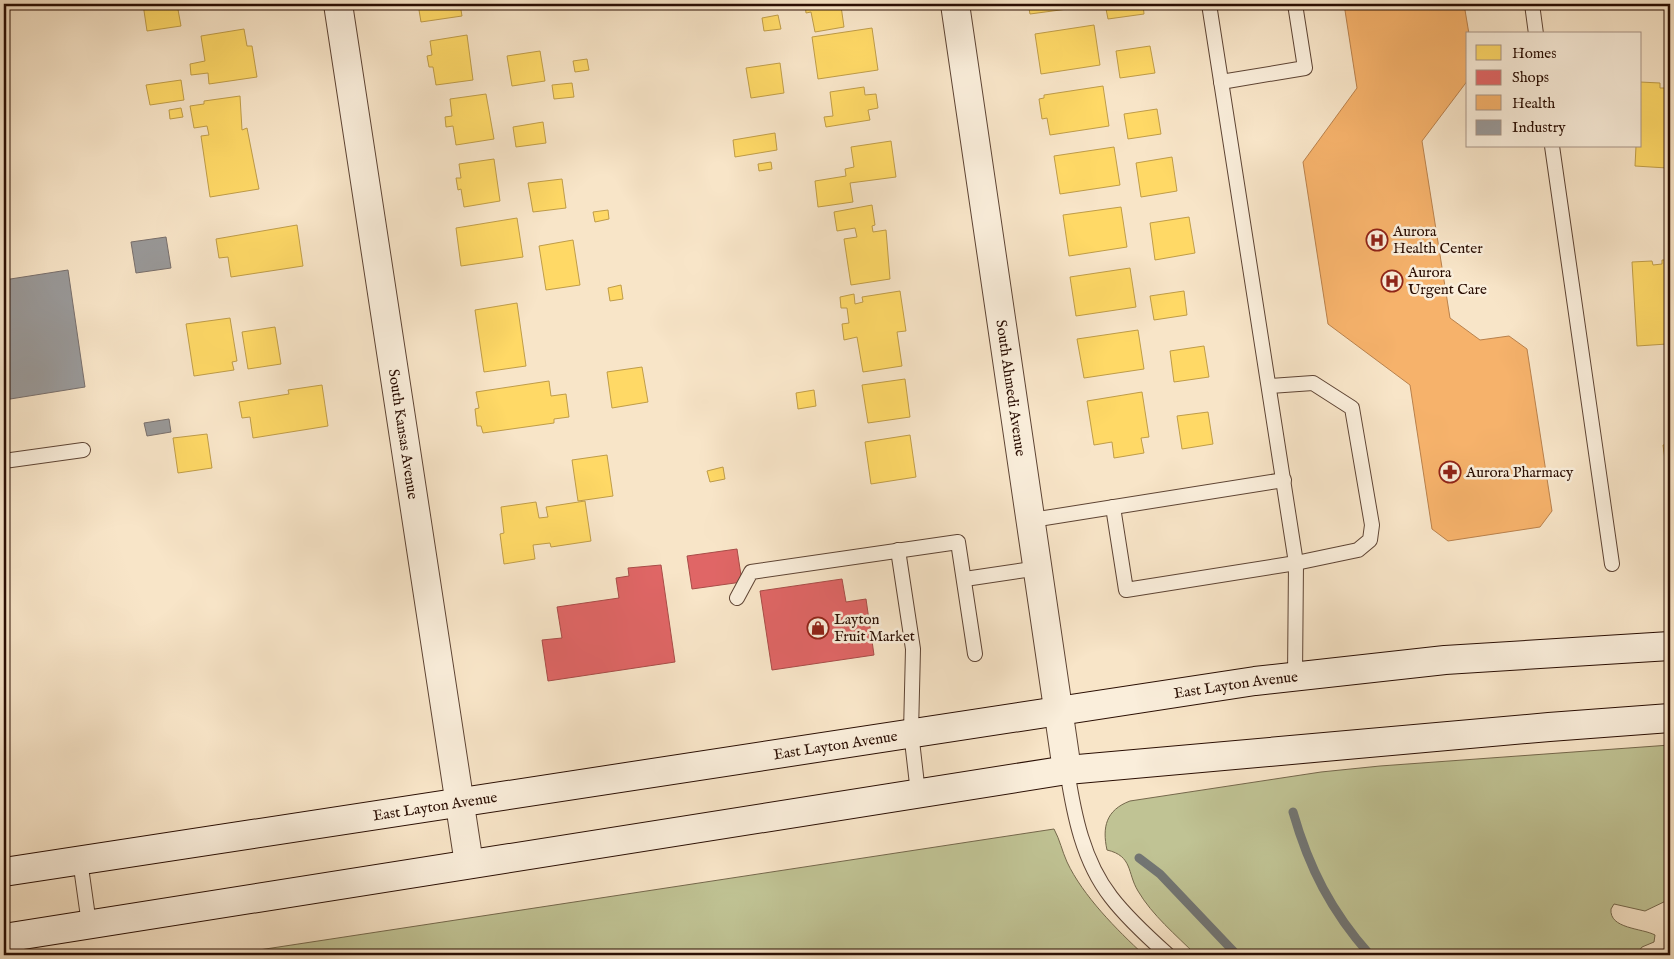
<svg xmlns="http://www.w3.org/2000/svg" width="1674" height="959" viewBox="0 0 1674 959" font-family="'IM FELL English',serif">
<rect width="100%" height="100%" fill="#f8e5c8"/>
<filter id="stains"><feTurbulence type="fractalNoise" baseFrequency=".004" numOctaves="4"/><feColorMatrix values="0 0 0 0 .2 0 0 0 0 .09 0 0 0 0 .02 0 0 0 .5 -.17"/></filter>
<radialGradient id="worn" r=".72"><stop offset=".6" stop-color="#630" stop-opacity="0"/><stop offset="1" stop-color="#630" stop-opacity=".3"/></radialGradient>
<g fill="#c0c394" stroke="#75684c">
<path d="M1670,745V899L1645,911L1614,904L1611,909C1609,929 1642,928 1655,935L1654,942L1642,947L1636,955H1196C1176,935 1152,915 1138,891C1127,873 1133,856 1107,850C1102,827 1106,810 1130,801L1321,772L1380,766Z"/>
<path d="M1054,829C1060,840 1062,851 1067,862C1083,896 1117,930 1144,955H739L736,951L727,952L725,955H226Z"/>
</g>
<g fill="#ffd966" stroke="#bf9c48">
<polygon points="143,4 177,4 181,26 147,31"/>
<polygon points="227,4 260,4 227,9"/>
<polygon points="418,4 460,4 462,16 421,22"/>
<polygon points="805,4 857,4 841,6 844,27 815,32 811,12 806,13"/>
<polygon points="1028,4 1090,4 1090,6 1030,14"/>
<polygon points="1105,4 1143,4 1144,14 1108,19"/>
<polygon points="778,15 781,29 764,31 762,18"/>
<polygon points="1094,25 1100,65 1041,74 1035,34"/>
<polygon points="872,28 878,70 818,79 812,37"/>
<polygon points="244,29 247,46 252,46 257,77 209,84 208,73 191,75 190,64 205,61 201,36"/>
<polygon points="467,35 473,80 436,85 433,67 429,67 427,56 432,55 430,41"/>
<polygon points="1150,46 1155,73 1120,78 1116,51"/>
<polygon points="540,51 545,81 512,86 507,56"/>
<polygon points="587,59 589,70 575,72 573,61"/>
<polygon points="780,63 784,93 751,98 746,68"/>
<polygon points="181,80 184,100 150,105 146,85"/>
<polygon points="1640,82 1660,83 1660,88 1669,88 1670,83 1670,170 1666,170 1667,168 1635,166 1636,146 1640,146"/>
<polygon points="572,83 574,97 554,99 552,85"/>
<polygon points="1103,86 1109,126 1050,135 1047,118 1042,119 1039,99 1044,98 1044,95"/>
<polygon points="864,87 865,95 876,94 878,108 868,110 870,120 826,127 824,117 833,116 830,92"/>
<polygon points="486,94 494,139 456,145 453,126 446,127 445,117 452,116 450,99"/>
<polygon points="240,96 242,130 247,128 259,189 210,197 201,136 209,135 207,126 194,128 190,106 204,104 204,101"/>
<polygon points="181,108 183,117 170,119 169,110"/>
<polygon points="1157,109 1161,134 1128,139 1124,114"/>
<polygon points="543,122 546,143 516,147 513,127"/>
<polygon points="775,133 777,150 735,157 733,140"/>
<polygon points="891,141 896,177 850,183 853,202 818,207 815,181 846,176 845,169 854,167 851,147"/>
<polygon points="1114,147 1120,185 1060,194 1054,156"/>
<polygon points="1172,157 1177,191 1141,197 1136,163"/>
<polygon points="494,159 500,201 464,207 461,189 458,190 456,178 461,178 459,164"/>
<polygon points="771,162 772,169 759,171 758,164"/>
<polygon points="562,179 566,208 533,212 528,183"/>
<polygon points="872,205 875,225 872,226 873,232 886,230 890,279 851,285 844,239 857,237 855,228 837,231 834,212"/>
<polygon points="1121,207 1127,247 1069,256 1063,215"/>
<polygon points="608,210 609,219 595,222 593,212"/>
<polygon points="1189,217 1195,253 1155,260 1150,223"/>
<polygon points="517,218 523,257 461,266 456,228"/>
<polygon points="297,225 303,266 231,277 228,257 219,258 216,239"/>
<polygon points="573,240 580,285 546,290 539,246"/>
<polygon points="1662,260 1670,260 1670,348 1668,348 1667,344 1637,346 1632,262 1652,261 1653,265 1662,264"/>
<polygon points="1130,268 1136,307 1076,316 1070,277"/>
<polygon points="621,285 623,299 610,301 608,288"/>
<polygon points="900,291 906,331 897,332 902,366 863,372 857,337 844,340 842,324 849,323 847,308 841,308 840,297 854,294 855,304 863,302 862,297"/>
<polygon points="1184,291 1187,315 1154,320 1150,296"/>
<polygon points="517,303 526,366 484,372 475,310"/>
<polygon points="230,318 237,361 232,362 234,370 194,376 186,324"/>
<polygon points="275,327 281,364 248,369 242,332"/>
<polygon points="1138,330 1144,369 1084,378 1077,339"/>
<polygon points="1204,346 1209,377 1174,382 1170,351"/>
<polygon points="642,367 648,402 612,408 607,372"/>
<polygon points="905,379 910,417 868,423 862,385"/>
<polygon points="549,381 551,396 566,394 569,417 554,419 554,423 483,433 481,426 477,426 475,409 479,408 476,392"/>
<polygon points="322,385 328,426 253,438 250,417 242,418 239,402 289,394 288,390"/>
<polygon points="814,390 816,406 798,409 796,393"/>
<polygon points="1142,392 1149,437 1141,438 1144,453 1114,458 1112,442 1094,445 1087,401"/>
<polygon points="1208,412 1213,444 1182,449 1177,416"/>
<polygon points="207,434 212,468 178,473 173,438"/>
<polygon points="910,435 916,477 871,484 865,442"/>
<polygon points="1670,444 1670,497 1663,445"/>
<polygon points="607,455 613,496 578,501 572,460"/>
<polygon points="723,467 725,479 710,482 707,471"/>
<polygon points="585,501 591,541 551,547 550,543 533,545 535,559 504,564 500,534 504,533 501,507 536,502 539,518 548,517 546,507"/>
</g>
<g fill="#e06666" stroke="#a94c48">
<polygon points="737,549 742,582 692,589 687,556"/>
<polygon points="661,565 675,662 548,681 542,640 562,638 557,607 619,598 616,578 629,576 628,568"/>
<polygon points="842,579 846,602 866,599 874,655 772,670 760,591"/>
</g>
<polygon fill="#f6b26b" stroke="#b9814c" points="1344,4 1464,4 1469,34 1468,80 1422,141 1450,318 1480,340 1509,336 1527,349 1552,511 1540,527 1448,541 1432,529 1410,385 1328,324 1303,162 1357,88"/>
<g fill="#999" stroke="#786f6c">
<polygon points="166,237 171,268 136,273 131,242"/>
<polygon points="68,270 85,387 4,400 4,280"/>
<polygon points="169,419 171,432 147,436 144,423"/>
</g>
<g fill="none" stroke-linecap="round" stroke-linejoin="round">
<g stroke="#727674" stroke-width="9">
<path d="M1293,812C1309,868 1331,911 1370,955"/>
<polyline points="1139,858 1160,874 1237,955"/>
</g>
<g stroke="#5e4434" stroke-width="16">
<g id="lane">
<polyline points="1209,4 1296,563 1295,676"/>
<polyline points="1532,4 1536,34"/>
<polyline points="1221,82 1305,68 1295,4"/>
<polyline points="1552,146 1612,564"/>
<polyline points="4,461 83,450"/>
<polyline points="1113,507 1126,590 1296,563 1358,550 1370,540 1372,525 1352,408 1313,383 1270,386"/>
<polyline points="1032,520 1284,480"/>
<polyline points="898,550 913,649 911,732 918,793"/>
<polyline points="965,579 1039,568"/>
<polyline points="737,598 751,572 958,542 975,654"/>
<path d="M1067,770C1074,815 1083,861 1111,897C1127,918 1149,938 1168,955"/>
<polyline points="80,860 89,924"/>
</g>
</g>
<g stroke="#5e4434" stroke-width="30">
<g id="street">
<path id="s1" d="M338,4L469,864"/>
<path id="s2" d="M955,4L1067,770"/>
</g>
</g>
<g stroke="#2a0e03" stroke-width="30">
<g id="secondary">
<path id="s3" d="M4,872L1255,681L1445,660L1670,646"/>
<polyline points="4,938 1067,770 1549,727 1670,718"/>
</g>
</g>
<use href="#lane" stroke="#faeedb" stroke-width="14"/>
<use href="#street" stroke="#faeedb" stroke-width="28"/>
<use href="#secondary" stroke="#faeedb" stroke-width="28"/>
</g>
<defs>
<g id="hospital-ring" transform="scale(1.125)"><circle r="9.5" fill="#faeedb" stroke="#8f2418" stroke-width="1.5"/><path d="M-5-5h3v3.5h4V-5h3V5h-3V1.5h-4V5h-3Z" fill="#8f2418"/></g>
<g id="pharmacy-ring" transform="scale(1.125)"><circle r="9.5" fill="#faeedb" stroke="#8f2418" stroke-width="1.5"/><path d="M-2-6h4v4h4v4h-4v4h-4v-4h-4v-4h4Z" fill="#8f2418"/></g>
<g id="shop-ring" transform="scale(1.125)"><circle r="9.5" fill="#faeedb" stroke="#8f2418" stroke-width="1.5"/><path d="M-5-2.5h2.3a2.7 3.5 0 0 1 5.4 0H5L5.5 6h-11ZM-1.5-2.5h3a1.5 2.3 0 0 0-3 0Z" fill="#8f2418"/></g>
</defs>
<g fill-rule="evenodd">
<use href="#hospital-ring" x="1377" y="240"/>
<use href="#hospital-ring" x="1392" y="281"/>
<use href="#pharmacy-ring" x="1450" y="472"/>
<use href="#shop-ring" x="818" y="628"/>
</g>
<g text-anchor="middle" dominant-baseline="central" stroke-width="5" stroke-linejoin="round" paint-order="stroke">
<g font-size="15" fill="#2a0e03" stroke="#faeedb" text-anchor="start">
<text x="1393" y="231">Aurora<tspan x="1393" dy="17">Health Center</tspan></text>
<text x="1408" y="272">Aurora<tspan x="1408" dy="17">Urgent Care</tspan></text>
<text x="1466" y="472">Aurora Pharmacy</text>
<text x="834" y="619">Layton<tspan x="834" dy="17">Fruit Market</tspan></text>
</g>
<g font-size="15" fill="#2a0e03" stroke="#faeedb">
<text stroke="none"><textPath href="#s2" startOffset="388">South Ahmedi Avenue</textPath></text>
<text stroke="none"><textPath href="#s1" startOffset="435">South Kansas Avenue</textPath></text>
<text stroke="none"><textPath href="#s3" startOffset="1246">East Layton Avenue</textPath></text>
<text stroke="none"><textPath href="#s3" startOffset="841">East Layton Avenue</textPath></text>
<text stroke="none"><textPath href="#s3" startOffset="436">East Layton Avenue</textPath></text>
</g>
</g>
<rect width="1674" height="959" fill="none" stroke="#f8e5c8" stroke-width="20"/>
<rect x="5" y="5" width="1664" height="949" fill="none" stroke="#2a0e03" stroke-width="2.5"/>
<rect x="10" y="10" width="1654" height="939" fill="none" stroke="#2a0e03"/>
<rect x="1466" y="32" width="175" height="115" fill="#faeedb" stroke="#a79485"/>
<rect x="1476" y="45" width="25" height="15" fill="#ffd966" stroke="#a79485"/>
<text x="1512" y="58" font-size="15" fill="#2a0e03">Homes</text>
<rect x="1476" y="70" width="25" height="15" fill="#e06666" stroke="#a79485"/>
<text x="1512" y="82" font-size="15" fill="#2a0e03">Shops</text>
<rect x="1476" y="95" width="25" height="15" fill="#f6b26b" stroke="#a79485"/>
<text x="1512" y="108" font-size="15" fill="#2a0e03">Health</text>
<rect x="1476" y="120" width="25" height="15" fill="#999999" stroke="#a79485"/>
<text x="1512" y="132" font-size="15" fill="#2a0e03">Industry</text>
<rect width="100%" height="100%" filter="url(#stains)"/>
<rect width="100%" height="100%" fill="url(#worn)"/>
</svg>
